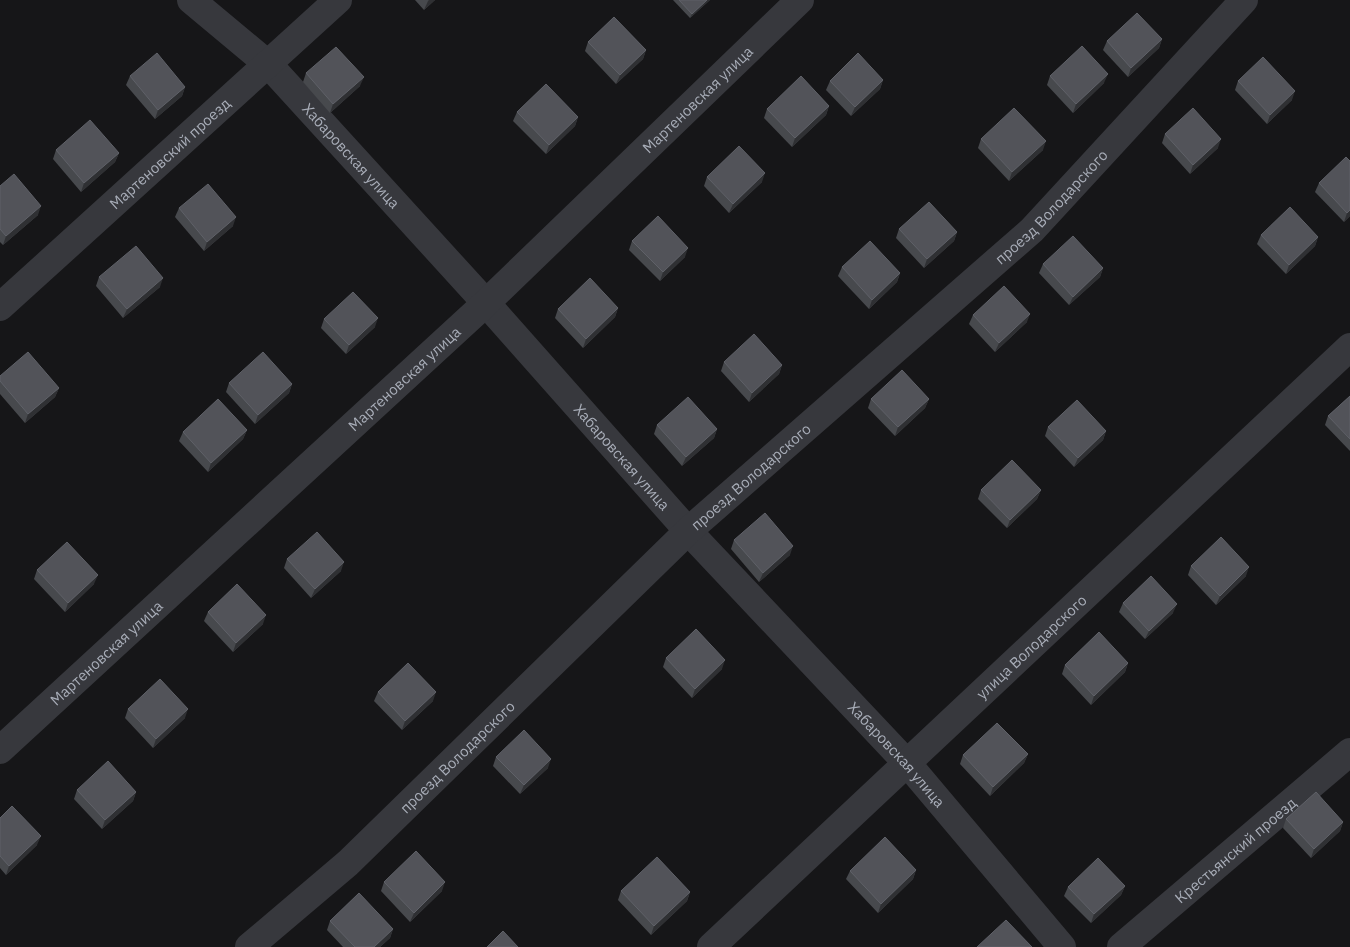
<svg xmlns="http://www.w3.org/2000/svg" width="1350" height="947" viewBox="0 0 1350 947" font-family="'IBM Plex Sans',sans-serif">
<rect width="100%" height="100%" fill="#161618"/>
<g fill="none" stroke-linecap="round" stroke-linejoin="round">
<g stroke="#37383d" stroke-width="28">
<path id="s1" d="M191,0L269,65L486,303L688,531L907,763L1062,947"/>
<path id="s2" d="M0,307L338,0"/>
<path id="s3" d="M0,750L486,303L800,0"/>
<path id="s4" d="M249,947L348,863L688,531L1032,230L1244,0"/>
<path id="s5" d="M711,947L1350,347"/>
<path id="s6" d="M1121,947L1350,752"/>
</g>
</g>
<g fill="#47494d">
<polygon points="415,0 435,0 424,10"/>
<polygon points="673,0 710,0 690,18"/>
<polygon points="1162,39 1159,48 1128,77 1103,50 1107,41"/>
<polygon points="588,42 646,50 643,59 616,84 585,51"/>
<polygon points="306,73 360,86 330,113 303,82"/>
<polygon points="130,76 185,87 182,96 155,119 126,85"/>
<polygon points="1050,76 1104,83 1073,113 1047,85"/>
<polygon points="883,80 880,89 851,116 826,90 830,81"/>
<polygon points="1238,81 1292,100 1267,124 1235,90"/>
<polygon points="829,106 826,115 792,147 764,118 767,109"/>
<polygon points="517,112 578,117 575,126 546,154 513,121"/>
<polygon points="1165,134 1218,148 1190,174 1162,143"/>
<polygon points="981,139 1043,150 1009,181 978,148"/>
<polygon points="56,150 119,153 115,162 81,192 53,159"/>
<polygon points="1350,161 1350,216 1344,222 1315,192 1319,183"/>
<polygon points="707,177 762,182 729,213 704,186"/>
<polygon points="0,186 38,215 3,245 0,242"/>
<polygon points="179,208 233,226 204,251 175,217"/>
<polygon points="899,229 957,232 954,241 924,268 896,238"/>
<polygon points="1261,235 1318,237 1315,246 1286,274 1257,244"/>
<polygon points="632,241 685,257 660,281 629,250"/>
<polygon points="1043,264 1103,268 1100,277 1069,305 1039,273"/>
<polygon points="842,267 900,273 897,282 869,309 838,276"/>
<polygon points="99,277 160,287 123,318 96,286"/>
<polygon points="618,308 615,317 583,348 555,318 558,309"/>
<polygon points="973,315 1027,322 995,352 969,324"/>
<polygon points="324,319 375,327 346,354 321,328"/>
<polygon points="724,362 782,365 779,374 749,402 721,371"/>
<polygon points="0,376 59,388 55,397 25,423 0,394"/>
<polygon points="229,383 292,384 289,393 255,424 226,392"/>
<polygon points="1350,396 1350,451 1325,425 1328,416"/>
<polygon points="871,399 929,399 925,408 895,436 868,408"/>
<polygon points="657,425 717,429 714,438 682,466 654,434"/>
<polygon points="1048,427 1106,431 1103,440 1074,467 1045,436"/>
<polygon points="247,430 243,439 208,472 179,441 183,432"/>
<polygon points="981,490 1041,490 1037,499 1007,528 978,499"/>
<polygon points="734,540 790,555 759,582 731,549"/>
<polygon points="287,559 341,571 311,598 284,568"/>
<polygon points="1191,566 1246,576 1216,605 1188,575"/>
<polygon points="37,570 94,584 65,612 34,579"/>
<polygon points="1123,603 1173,613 1145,639 1119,612"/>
<polygon points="208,612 263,624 233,652 204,621"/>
<polygon points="666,658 722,669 692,698 663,667"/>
<polygon points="1128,663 1125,672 1091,705 1062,674 1065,665"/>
<polygon points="378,692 433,701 402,730 374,701"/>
<polygon points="128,709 185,718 153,748 125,718"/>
<polygon points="1028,754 1024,763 990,796 960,764 963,755"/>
<polygon points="496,757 548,768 520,794 493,766"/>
<polygon points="77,790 136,792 133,801 102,829 74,799"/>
<polygon points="0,818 37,845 6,875 0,868"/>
<polygon points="1286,819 1343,822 1340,831 1311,858 1283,828"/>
<polygon points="916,870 913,879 878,913 846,879 850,871"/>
<polygon points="384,882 442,891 410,922 381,891"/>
<polygon points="1125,886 1121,895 1091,923 1064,896 1068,887"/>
<polygon points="621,891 690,892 687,901 651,935 618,900"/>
<polygon points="330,921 393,929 390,938 380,947 343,947 327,930"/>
</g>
<g fill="#2f3033">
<polygon points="429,0 435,0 424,10 428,1"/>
<polygon points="707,0 710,0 690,18 692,14"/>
<polygon points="1162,39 1159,48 1128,77 1131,68"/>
<polygon points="646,50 643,59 616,84 620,75"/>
<polygon points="1108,74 1104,83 1073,113 1076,104"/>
<polygon points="364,77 360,86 330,113 333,104"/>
<polygon points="883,80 880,89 851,116 855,107"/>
<polygon points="185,87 182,96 155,119 158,110"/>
<polygon points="1295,91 1292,100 1267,124 1270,115"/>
<polygon points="829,106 826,115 792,147 795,138"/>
<polygon points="578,117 575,126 546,154 549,145"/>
<polygon points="1221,139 1218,148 1190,174 1193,165"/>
<polygon points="1046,141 1043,150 1009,181 1012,172"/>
<polygon points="119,153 115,162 81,192 84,183"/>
<polygon points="765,173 762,182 729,213 733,204"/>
<polygon points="41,206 38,215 3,245 6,236"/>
<polygon points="1350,210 1350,216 1344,222 1347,213"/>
<polygon points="236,217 233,226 204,251 207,242"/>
<polygon points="957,232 954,241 924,268 927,259"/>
<polygon points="1318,237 1315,246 1286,274 1289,265"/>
<polygon points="688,248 685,257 660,281 663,272"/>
<polygon points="1103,268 1100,277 1069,305 1073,297"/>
<polygon points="900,273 897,282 869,309 872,300"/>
<polygon points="163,278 160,287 123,318 127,309"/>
<polygon points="618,308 615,317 583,348 586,339"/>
<polygon points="1030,314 1027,322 995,352 999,343"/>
<polygon points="378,318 375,327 346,354 349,345"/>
<polygon points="782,365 779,374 749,402 752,393"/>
<polygon points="292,384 289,393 255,424 258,415"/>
<polygon points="59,388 55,397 25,423 28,414"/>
<polygon points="929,399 925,408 895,436 898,427"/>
<polygon points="717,429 714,438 682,466 686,457"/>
<polygon points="247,430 243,439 208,472 211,463"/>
<polygon points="1106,431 1103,440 1074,467 1078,458"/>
<polygon points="1041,490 1037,499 1007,528 1010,520"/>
<polygon points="793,546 790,555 759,582 763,573"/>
<polygon points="344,562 341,571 311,598 315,589"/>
<polygon points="1249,567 1246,576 1216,605 1220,596"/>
<polygon points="98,575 94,584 65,612 68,603"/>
<polygon points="1177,604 1173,613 1145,639 1149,631"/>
<polygon points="266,615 263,624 233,652 236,643"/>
<polygon points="725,660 722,669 692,698 695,689"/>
<polygon points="1128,663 1125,672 1091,705 1094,696"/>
<polygon points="436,692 433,701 402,730 405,721"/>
<polygon points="188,709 185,718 153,748 156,739"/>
<polygon points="1028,754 1024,763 990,796 993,787"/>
<polygon points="551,759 548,768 520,794 524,785"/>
<polygon points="136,792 133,801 102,829 105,820"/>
<polygon points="1343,822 1340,831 1311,858 1314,849"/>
<polygon points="41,836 37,845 6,875 9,866"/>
<polygon points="916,870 913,879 878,913 881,904"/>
<polygon points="445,882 442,891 410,922 414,913"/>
<polygon points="1125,886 1121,895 1091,923 1094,914"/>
<polygon points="690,892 687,901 651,935 654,926"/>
<polygon points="393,929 390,938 380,947 374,947"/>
</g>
<g fill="#525359" stroke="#5f6168">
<polygon points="679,0 707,0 692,14"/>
<polygon points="1137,13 1162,39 1131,68 1107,41"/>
<polygon points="614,17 646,50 620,75 588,42"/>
<polygon points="1082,46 1108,74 1076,104 1050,76"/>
<polygon points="336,47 364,77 333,104 306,73"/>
<polygon points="157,53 185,87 158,110 130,76"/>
<polygon points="858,53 883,80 855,107 830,81"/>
<polygon points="1263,57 1295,91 1270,115 1238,81"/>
<polygon points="801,76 829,106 795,138 767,109"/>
<polygon points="546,84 578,117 549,145 517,112"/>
<polygon points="1014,108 1046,141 1012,172 981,139"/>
<polygon points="1193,108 1221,139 1193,165 1165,134"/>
<polygon points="90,120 119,153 84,183 56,150"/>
<polygon points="739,146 765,173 733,204 707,177"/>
<polygon points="1346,157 1350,161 1350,210 1347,213 1319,183"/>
<polygon points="14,174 41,206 6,236 0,229 0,186"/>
<polygon points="208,184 236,217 207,242 179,208"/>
<polygon points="929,202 957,232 927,259 899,229"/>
<polygon points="1290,207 1318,237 1289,265 1261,235"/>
<polygon points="658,216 688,248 663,272 632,241"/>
<polygon points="1073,236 1103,268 1073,297 1043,264"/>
<polygon points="870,241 900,273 872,300 842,267"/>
<polygon points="136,246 163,278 127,309 99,277"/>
<polygon points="590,278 618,308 586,339 558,309"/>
<polygon points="1004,286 1030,314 999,343 973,315"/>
<polygon points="353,292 378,318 349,345 324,319"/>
<polygon points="754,334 782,365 752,393 724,362"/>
<polygon points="28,352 59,388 28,414 0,381 0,376"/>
<polygon points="263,352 292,384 258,415 229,383"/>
<polygon points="902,370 929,399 898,427 871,399"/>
<polygon points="1350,396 1350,439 1328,416"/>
<polygon points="688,397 717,429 686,457 657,425"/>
<polygon points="218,399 247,430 211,463 183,432"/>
<polygon points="1077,400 1106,431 1078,458 1048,427"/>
<polygon points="1012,460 1041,490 1010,520 981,490"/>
<polygon points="765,513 793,546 763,573 734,540"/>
<polygon points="317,532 344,562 315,589 287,559"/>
<polygon points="1221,537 1249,567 1220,596 1191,566"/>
<polygon points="67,542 98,575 68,603 37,570"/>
<polygon points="1151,576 1177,604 1149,631 1123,603"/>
<polygon points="237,584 266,615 236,643 208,612"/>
<polygon points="696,629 725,660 695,689 666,658"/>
<polygon points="1099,632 1128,663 1094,696 1065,665"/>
<polygon points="408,663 436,692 405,721 378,692"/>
<polygon points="160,679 188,709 156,739 128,709"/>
<polygon points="997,723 1028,754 993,787 963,755"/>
<polygon points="524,730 551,759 524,785 496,757"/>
<polygon points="108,761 136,792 105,820 77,790"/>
<polygon points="1316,792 1343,822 1314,849 1286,819"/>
<polygon points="12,806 41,836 9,866 0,856 0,818"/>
<polygon points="885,837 916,870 881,904 850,871"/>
<polygon points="416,851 445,882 414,913 384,882"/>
<polygon points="657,857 690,892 654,926 621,891"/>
<polygon points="1098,858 1125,886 1094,914 1068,887"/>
<polygon points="359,893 393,929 374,947 355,947 330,921"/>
<polygon points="1006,920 1032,947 977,947"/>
<polygon points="503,931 518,947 487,947"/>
</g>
<g text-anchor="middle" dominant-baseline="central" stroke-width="4" stroke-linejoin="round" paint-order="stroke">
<g font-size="15" fill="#a8adb8" stroke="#111113">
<text stroke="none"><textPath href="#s3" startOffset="954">Мартеновская улица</textPath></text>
<text stroke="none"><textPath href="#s2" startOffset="229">Мартеновский проезд</textPath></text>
<text stroke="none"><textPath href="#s1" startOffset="224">Хабаровская улица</textPath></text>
<text stroke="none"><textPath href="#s4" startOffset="1092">проезд Володарского</textPath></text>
<text stroke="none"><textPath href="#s3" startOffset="549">Мартеновская улица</textPath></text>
<text stroke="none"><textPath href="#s1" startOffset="629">Хабаровская улица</textPath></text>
<text stroke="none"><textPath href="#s4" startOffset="688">проезд Володарского</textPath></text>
<text stroke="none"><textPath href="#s5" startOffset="439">улица Володарского</textPath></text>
<text stroke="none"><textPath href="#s3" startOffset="144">Мартеновская улица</textPath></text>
<text stroke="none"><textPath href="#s1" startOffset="1034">Хабаровская улица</textPath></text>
<text stroke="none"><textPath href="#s4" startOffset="282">проезд Володарского</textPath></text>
<text stroke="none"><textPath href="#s6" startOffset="150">Крестьянский проезд</textPath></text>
</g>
</g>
</svg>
